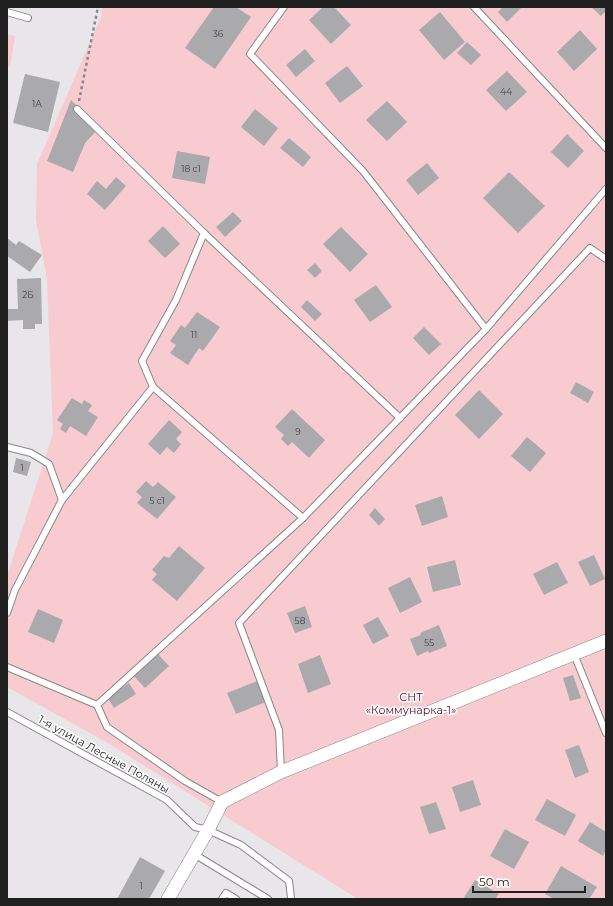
<svg xmlns="http://www.w3.org/2000/svg" width="613" height="906" viewBox="0 0 613 906" font-family="Montserrat,sans-serif">
<rect width="100%" height="100%" fill="#e8e6e9"/>
<g fill="#f8cbd0">
<polygon points="102,7 606,7 606,899 358,899 106,742 7,687 7,576 53,433 47,279 36,220 37,164 101,17"/>
<polygon points="7,34 15,36 10,67 7,66"/>
</g>
<g fill="#aaaaad">
<polygon points="214,7 236,7 251,17 215,69 185,48"/>
<polygon points="323,7 334,7 351,25 331,44 309,20"/>
<polygon points="503,7 522,7 507,22 498,12"/>
<polygon points="591,7 606,7 606,11 601,16"/>
<polygon points="440,12 465,42 444,60 419,30"/>
<polygon points="580,30 597,49 574,71 557,52"/>
<polygon points="467,42 481,55 471,65 457,53"/>
<polygon points="305,49 315,61 296,77 286,65"/>
<polygon points="347,66 363,86 340,103 325,83"/>
<polygon points="507,71 527,92 506,111 486,90"/>
<polygon points="25,74 60,82 48,132 13,123"/>
<polygon points="71,100 99,128 85,143 73,172 47,161"/>
<polygon points="387,101 407,122 387,141 366,120"/>
<polygon points="255,109 278,128 264,146 241,127"/>
<polygon points="567,134 584,151 568,168 551,152"/>
<polygon points="289,138 311,157 303,167 280,148"/>
<polygon points="177,151 210,157 205,184 172,178"/>
<polygon points="427,163 439,178 418,195 406,180"/>
<polygon points="509,172 545,206 518,233 483,198"/>
<polygon points="116,177 126,186 105,210 87,194 97,181 106,189"/>
<polygon points="233,212 242,221 225,237 216,227"/>
<polygon points="163,226 180,244 165,258 148,241"/>
<polygon points="341,227 368,254 350,272 323,244"/>
<polygon points="7,238 16,245 19,241 42,255 30,272 7,256"/>
<polygon points="315,263 322,271 315,278 307,270"/>
<polygon points="41,278 42,324 35,324 35,329 23,329 23,320 7,321 7,309 18,309 17,279"/>
<polygon points="376,285 392,307 370,322 354,300"/>
<polygon points="307,300 322,314 315,321 301,307"/>
<polygon points="197,312 220,327 203,351 199,348 188,365 170,353 176,345 170,341 181,325 185,328"/>
<polygon points="424,327 441,344 429,355 413,338"/>
<polygon points="576,382 594,392 588,403 570,393"/>
<polygon points="479,390 503,414 479,439 455,415"/>
<polygon points="72,398 82,404 84,400 92,405 88,411 98,417 86,436 70,426 66,433 60,429 63,424 57,420"/>
<polygon points="292,409 325,440 309,458 292,442 288,446 281,439 284,435 275,427"/>
<polygon points="169,420 182,432 176,439 181,444 174,453 167,447 160,455 148,444"/>
<polygon points="527,437 546,453 530,472 511,456"/>
<polygon points="16,458 31,462 27,476 13,472"/>
<polygon points="146,481 153,487 158,482 176,497 157,519 137,503 142,497 136,492"/>
<polygon points="442,496 448,517 422,526 415,505"/>
<polygon points="375,508 385,519 379,526 369,515"/>
<polygon points="179,546 205,568 177,601 152,580 157,574 152,570 164,556 169,558"/>
<polygon points="594,555 605,579 590,586 578,562"/>
<polygon points="455,560 461,585 433,592 427,567"/>
<polygon points="557,562 568,583 544,595 533,574"/>
<polygon points="410,577 422,602 400,613 388,588"/>
<polygon points="305,606 312,627 295,633 287,613"/>
<polygon points="38,609 63,620 54,643 28,632"/>
<polygon points="378,617 389,636 373,644 363,625"/>
<polygon points="439,625 447,646 429,653 428,651 417,656 410,639 421,635 420,633"/>
<polygon points="158,654 169,666 145,688 134,676"/>
<polygon points="320,655 331,684 308,693 298,664"/>
<polygon points="573,675 581,698 570,701 563,678"/>
<polygon points="257,681 266,702 236,714 227,693"/>
<polygon points="129,683 136,694 114,708 107,697"/>
<polygon points="579,745 589,772 575,778 565,750"/>
<polygon points="473,780 481,805 460,812 452,787"/>
<polygon points="547,799 576,815 565,836 535,820"/>
<polygon points="436,802 446,829 429,834 420,807"/>
<polygon points="590,822 606,832 606,850 603,856 578,841"/>
<polygon points="505,829 529,842 514,869 490,856"/>
<polygon points="140,857 165,871 149,899 117,899"/>
<polygon points="561,866 597,887 589,899 554,899 545,894"/>
<polygon points="475,880 499,894 495,899 463,899"/>
</g>
<g fill="none" stroke-linecap="round" stroke-linejoin="round">
<g stroke="#888688" stroke-width="8">
<g id="lane">
<polyline points="284,7 250,54 363,171 486,329"/>
<polyline points="474,7 606,148"/>
<polyline points="7,12 28,18"/>
<polyline points="204,233 400,418"/>
<polyline points="153,387 303,518"/>
<polyline points="7,447 31,453 49,464 62,500"/>
<polyline points="7,613 15,590 62,500 153,387 142,361 176,300 204,233 77,109"/>
<polyline points="574,654 606,733"/>
<polyline points="7,667 97,705"/>
<polyline points="7,712 167,800 195,827 208,830 241,845 289,881 291,898"/>
<polyline points="281,772 279,730 239,623 590,248 606,259"/>
<polyline points="222,802 185,781 107,727 97,705 303,518 486,329 606,189"/>
<polyline points="194,854 268,899"/>
<polyline points="222,899 226,893 236,899"/>
</g>
</g>
<g stroke="#888688" stroke-width="14">
<polyline id="street" points="168,899 208,830 222,802 281,772 606,641"/>
</g>
<polyline stroke="#898789" stroke-width="2.5" stroke-dasharray="3 3" stroke-linecap="butt" points="79,101 98,7"/>
<use href="#lane" stroke="#fff" stroke-width="6"/>
<use href="#street" stroke="#fff" stroke-width="13"/>
</g>
<g text-anchor="middle" dominant-baseline="central" stroke-width="3" stroke-linejoin="round" paint-order="stroke">
<g font-size="9" fill="#434244">
<text x="218" y="33">36</text>
<text x="506" y="91">44</text>
<text x="37" y="103">1А</text>
<text x="191" y="168">18 с1</text>
<text x="28" y="294">2Б</text>
<text x="194" y="334">11</text>
<text x="298" y="431">9</text>
<text x="22" y="467">1</text>
<text x="157" y="500">5 с1</text>
<text x="300" y="620">58</text>
<text x="429" y="642">55</text>
<text x="141" y="885">1</text>
</g>
<g font-size="11" fill="#51081d" stroke="#fff">
<text x="411" y="697">СНТ<tspan x="411" dy="13">«Коммунарка-1»</tspan></text>
</g>
<g font-size="11" fill="#212021" stroke="#fff">
<text transform="translate(104 754) rotate(29)">1-я улица Лесные Поляны</text>
</g>
</g>
<rect width="613" height="906" fill="none" stroke="#212021" stroke-width="16"/>
<path d="M473 886v6h112v-6" fill="none" stroke="#212021" stroke-width="2"/>
<text x="479" y="886" font-size="12" fill="#212021" stroke="#ffffff" stroke-width="3" paint-order="stroke">50 m</text>
</svg>
